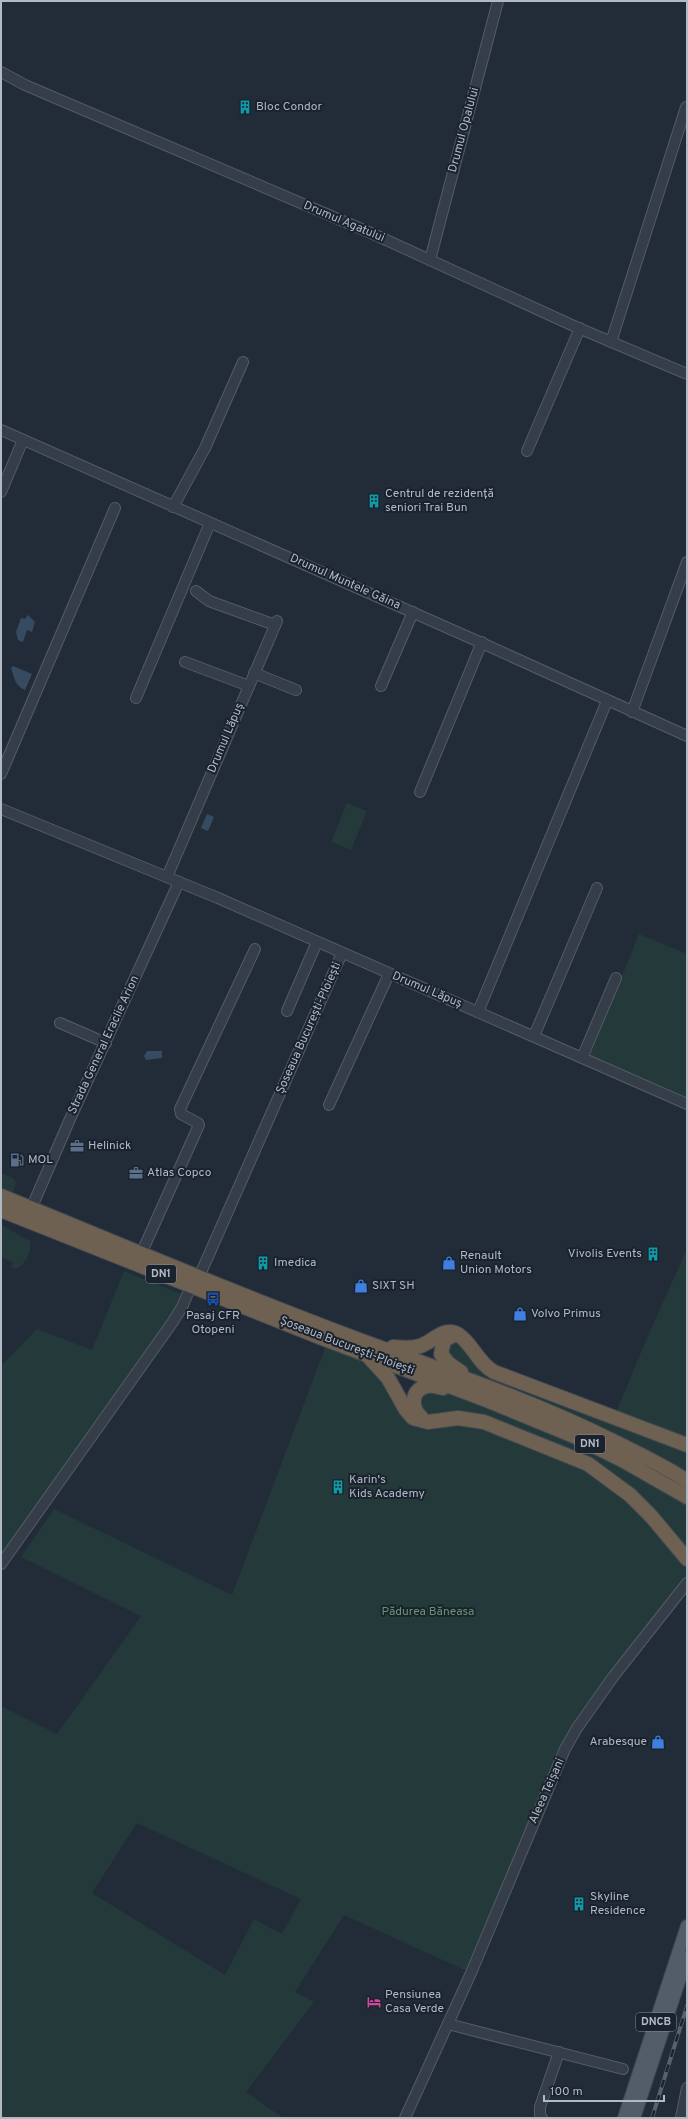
<svg xmlns="http://www.w3.org/2000/svg" width="688" height="2119" viewBox="0 0 688 2119" font-family="Overpass,sans-serif">
<rect width="100%" height="100%" fill="#222c38"/>
<g fill="#24393a" fill-rule="evenodd">
<polygon points="347,803 367,811 351,850 331,842"/>
<polygon points="639,934 687,954 687,1104 588,1060"/>
<polygon points="1,1173 13,1178 16,1182 14,1191 11,1192 1,1188"/>
<path d="M1,1225L30,1241C32,1250 26,1263 18,1268H11L13,1262L1,1257Z"/>
<polygon points="687,1249 687,1481 475,1382 448,1363 442,1345 451,1335 479,1359 614,1417 647,1338"/>
<polygon points="124,1271 181,1294 178,1306 1,1558 1,1366 37,1329 92,1350"/>
<path d="M328,1340L367,1355L423,1419L419,1390L470,1394L687,1497V1583L577,1728L471,1973L344,1915L295,1992L314,2002L246,2092L283,2118H1V1706L57,1734L141,1616L21,1557L54,1509L232,1595ZM137,1823L301,1899L282,1934L254,1919L225,1975L92,1893Z"/>
</g>
<g fill="#374b60">
<polygon points="28,615 35,622 32,632 27,630 23,642 18,640 16,632 21,618 25,619"/>
<path d="M13,666L32,674L25,690C15,686 14,677 11,668Z"/>
<polygon points="207,814 214,817 208,831 201,828"/>
<polygon points="147,1051 162,1051 162,1058 146,1060 144,1056"/>
</g>
<g fill="none" stroke-linecap="round" stroke-linejoin="round">
<g stroke="#535c66" stroke-width="12">
<g id="minor">
<polyline points="1,72 25,85 371,233 576,327 687,374"/>
<polyline points="430,260 498,1"/>
<polyline points="611,342 686,107"/>
<polyline points="1,430 484,644 687,736"/>
<polyline points="527,451 580,328"/>
<polyline points="1,492 23,440"/>
<polyline points="173,507 205,448 243,362"/>
<polyline points="196,591 209,601 275,625"/>
<polyline points="185,662 249,686"/>
<polyline points="254,673 296,690"/>
<polyline points="381,686 413,612"/>
<polyline points="136,698 210,523"/>
<polyline points="632,712 687,562"/>
<polyline points="1,774 115,508"/>
<polyline points="420,792 482,642"/>
<polyline points="1,809 218,898 687,1104"/>
<polyline points="167,877 277,621"/>
<polyline points="287,1011 317,942"/>
<polyline points="478,1012 607,701"/>
<polyline points="60,1023 106,1043"/>
<polyline points="534,1036 597,888"/>
<polyline points="582,1058 616,978"/>
<polyline points="329,1105 389,974"/>
<polyline points="31,1209 70,1119 179,882"/>
<polyline points="141,1254 199,1125 198,1123 181,1114 180,1109 255,949"/>
<polyline points="199,1277 342,953"/>
<polyline points="1,1564 172,1323 182,1307 191,1286"/>
<polyline points="448,2024 623,2069"/>
<polyline points="405,2118 471,1973 565,1749 577,1728 613,1677 687,1583"/>
<polyline points="542,2118 540,2115 540,2107 559,2052"/>
<polyline points="681,2118 687,2088"/>
</g>
</g>
<g stroke="#3e4751" stroke-width="14">
<g id="major">
<polyline points="624,2118 687,1926"/>
<polyline points="634,2118 687,1957"/>
</g>
</g>
<g stroke="#404953" stroke-width="16">
<g id="highway">
<path d="M1,1196C121,1245 240,1296 362,1341C447,1372 533,1401 615,1442C639,1454 665,1466 687,1481"/>
<polyline points="1,1210 322,1338 489,1401 574,1436 624,1461 687,1497"/>
<polyline points="454,1335 444,1340 441,1354 448,1363 461,1372"/>
<path d="M393,1347C402,1348 411,1349 420,1346C433,1342 445,1325 459,1335C473,1345 478,1363 494,1372L687,1445"/>
<polyline points="368,1356 388,1378 406,1410 413,1418 428,1422 458,1418 484,1422 588,1464 630,1495 651,1516 687,1559"/>
<path d="M421,1417C410,1408 411,1388 428,1386C433,1385 438,1387 443,1388"/>
</g>
</g>
<use href="#minor" stroke="#353e48" stroke-width="10"/>
<use href="#major" stroke="#535d68" stroke-width="12"/>
<use href="#highway" stroke="#6e6152" stroke-width="14"/>
<g stroke="#57626f" stroke-width="4">
<polyline id="rail" points="652,2118 687,2006"/>
</g>
<use href="#rail" stroke="#1a232d" stroke-width="2.5" stroke-dasharray="8" stroke-linecap="butt"/>
</g>
<defs>
<g id="building-bare" transform="scale(1.08)"><path d="M-4-6H4V6H1V3H-1V6H-4ZM-2.5-4.3h1.7v1.8h-1.7ZM.8-4.3h1.7v1.8H.8ZM-2.5-1h1.7V.8h-1.7ZM.8-1h1.7V.8H.8Z" fill="#0f9aa8" stroke="#1a232d" stroke-width="2.5" paint-order="stroke"/></g>
<g id="office-bare" transform="scale(1.08)"><path d="M-6-3h4V-5.5h4V-3h4V5H-6ZM-1-4.5V-3h2v-1.5ZM-6 0V1H6V0Z" fill="#5c6f8a" stroke="#1a232d" stroke-width="2.5" paint-order="stroke"/></g>
<g id="fuel-bare" transform="scale(1.08)"><path d="M-5.5-6h7V0h2V4h1.3V-2.5L3-4.5l.8-.8L6-3V5H2.5V1h-1V6h-7ZM-4.2-4.7v3.2H.2V-4.7Z" fill="#5c6f8a" stroke="#1a232d" stroke-width="2.5" paint-order="stroke"/></g>
<g id="shop-bare" transform="scale(1.08)"><path d="M-5-2.5h2.3a2.7 3.5 0 0 1 5.4 0H5L5.5 6h-11ZM-1.5-2.5h3a1.5 2.3 0 0 0-3 0Z" fill="#3f7fe0" stroke="#1a232d" stroke-width="2.5" paint-order="stroke"/></g>
<g id="bus-bare" transform="scale(1.08)"><path d="M-5-6H5V4H4V6H2V4H-2V6H-4V4H-5ZM-3.5-4V0h7V-4ZM-3.5 1.2v1.5H-2V1.2ZM2 1.2v1.5H3.5V1.2Z" fill="#1a4fb4" stroke="#1a232d" stroke-width="2.5" paint-order="stroke"/></g>
<g id="hotel-bare" transform="scale(1.08)"><path d="M-6-4.5h1.5V1H6V5H4.5V3h-9V5H-6ZM-4 0a1.8 1.8 0 1 1 3.6 0ZM.5 0V-2.5h3Q6-2.5 6 0Z" fill="#d1479c" stroke="#1a232d" stroke-width="2.5" paint-order="stroke"/></g>
</defs>
<g fill-rule="evenodd">
<use href="#building-bare" x="245" y="107"/>
<use href="#building-bare" x="374" y="501"/>
<use href="#office-bare" x="77" y="1146"/>
<use href="#fuel-bare" x="17" y="1160"/>
<use href="#office-bare" x="136" y="1173"/>
<use href="#building-bare" x="653" y="1254"/>
<use href="#building-bare" x="263" y="1263"/>
<use href="#shop-bare" x="449" y="1263"/>
<use href="#shop-bare" x="361" y="1286"/>
<use href="#bus-bare" x="213" y="1299"/>
<use href="#shop-bare" x="520" y="1314"/>
<use href="#building-bare" x="338" y="1487"/>
<use href="#shop-bare" x="658" y="1742"/>
<use href="#building-bare" x="579" y="1904"/>
<use href="#hotel-bare" x="374" y="2002"/>
</g>
<g text-anchor="middle" dominant-baseline="central" stroke-width="4" stroke-linejoin="round" paint-order="stroke">
<g fill="#1a232d" stroke="#838c97" stroke-width="1">
<rect x="146" y="1265" width="30" height="18" rx="3"/>
<rect x="575" y="1435" width="30" height="18" rx="3"/>
<rect x="636" y="2013" width="40" height="18" rx="3"/>
</g>
<g font-size="11" font-weight="bold" fill="#b0b9c4">
<text x="161" y="1274">DN1</text>
<text x="590" y="1444">DN1</text>
<text x="656" y="2022">DNCB</text>
</g>
<g font-size="12" fill="#b0b9c4" stroke="#1a232d" text-anchor="start">
<text x="256" y="107">Bloc Condor</text>
<text x="385" y="494">Centrul de rezidență<tspan x="385" dy="14">seniori Trai Bun</tspan></text>
<text x="88" y="1146">Helinick</text>
<text x="28" y="1160">MOL</text>
<text x="147" y="1173">Atlas Copco</text>
<text x="642" y="1254" text-anchor="end">Vivolis Events</text>
<text x="460" y="1256">Renault<tspan x="460" dy="14">Union Motors</tspan></text>
<text x="274" y="1263">Imedica</text>
<text x="372" y="1286">SIXT SH</text>
<text x="531" y="1314">Volvo Primus</text>
<text x="213" y="1316" text-anchor="middle">Pasaj CFR<tspan x="213" dy="14">Otopeni</tspan></text>
<text x="349" y="1480">Karin's<tspan x="349" dy="14">Kids Academy</tspan></text>
<text x="647" y="1742" text-anchor="end">Arabesque</text>
<text x="590" y="1897">Skyline<tspan x="590" dy="14">Residence</tspan></text>
<text x="385" y="1995">Pensiunea<tspan x="385" dy="14">Casa Verde</tspan></text>
</g>
<g font-size="12" fill="#b0b9c4" stroke="#1a232d">
<text transform="translate(464 130) rotate(-75)">Drumul Opalului</text>
<text transform="translate(344 222) rotate(23)">Drumul Agatului</text>
<text transform="translate(345 582) rotate(24)">Drumul Muntele Găina</text>
<text transform="translate(226 738) rotate(-67)">Drumul Lăpuș</text>
<text transform="translate(427 990) rotate(23)">Drumul Lăpuș</text>
<text transform="translate(309 1028) rotate(-66)">Șoseaua București-Ploiești</text>
<text transform="translate(104 1045) rotate(-65)">Strada General Eraclie Arion</text>
<text transform="translate(347 1346) rotate(21)">Șoseaua București-Ploiești</text>
<text transform="translate(547 1791) rotate(-66)">Aleea Teișani</text>
</g>
<g font-size="12" fill="#68946f" stroke="#1a232d">
<text x="428" y="1612">Pădurea Băneasa</text>
</g>
</g>
<rect width="688" height="2119" fill="none" stroke="#b0b9c4" stroke-width="4"/>
<path d="M544 2095v6h120v-6" fill="none" stroke="#b0b9c4" stroke-width="2"/>
<text x="550" y="2095" font-size="12" fill="#b0b9c4" stroke="#1a232d" stroke-width="3" paint-order="stroke">100 m</text>
</svg>
